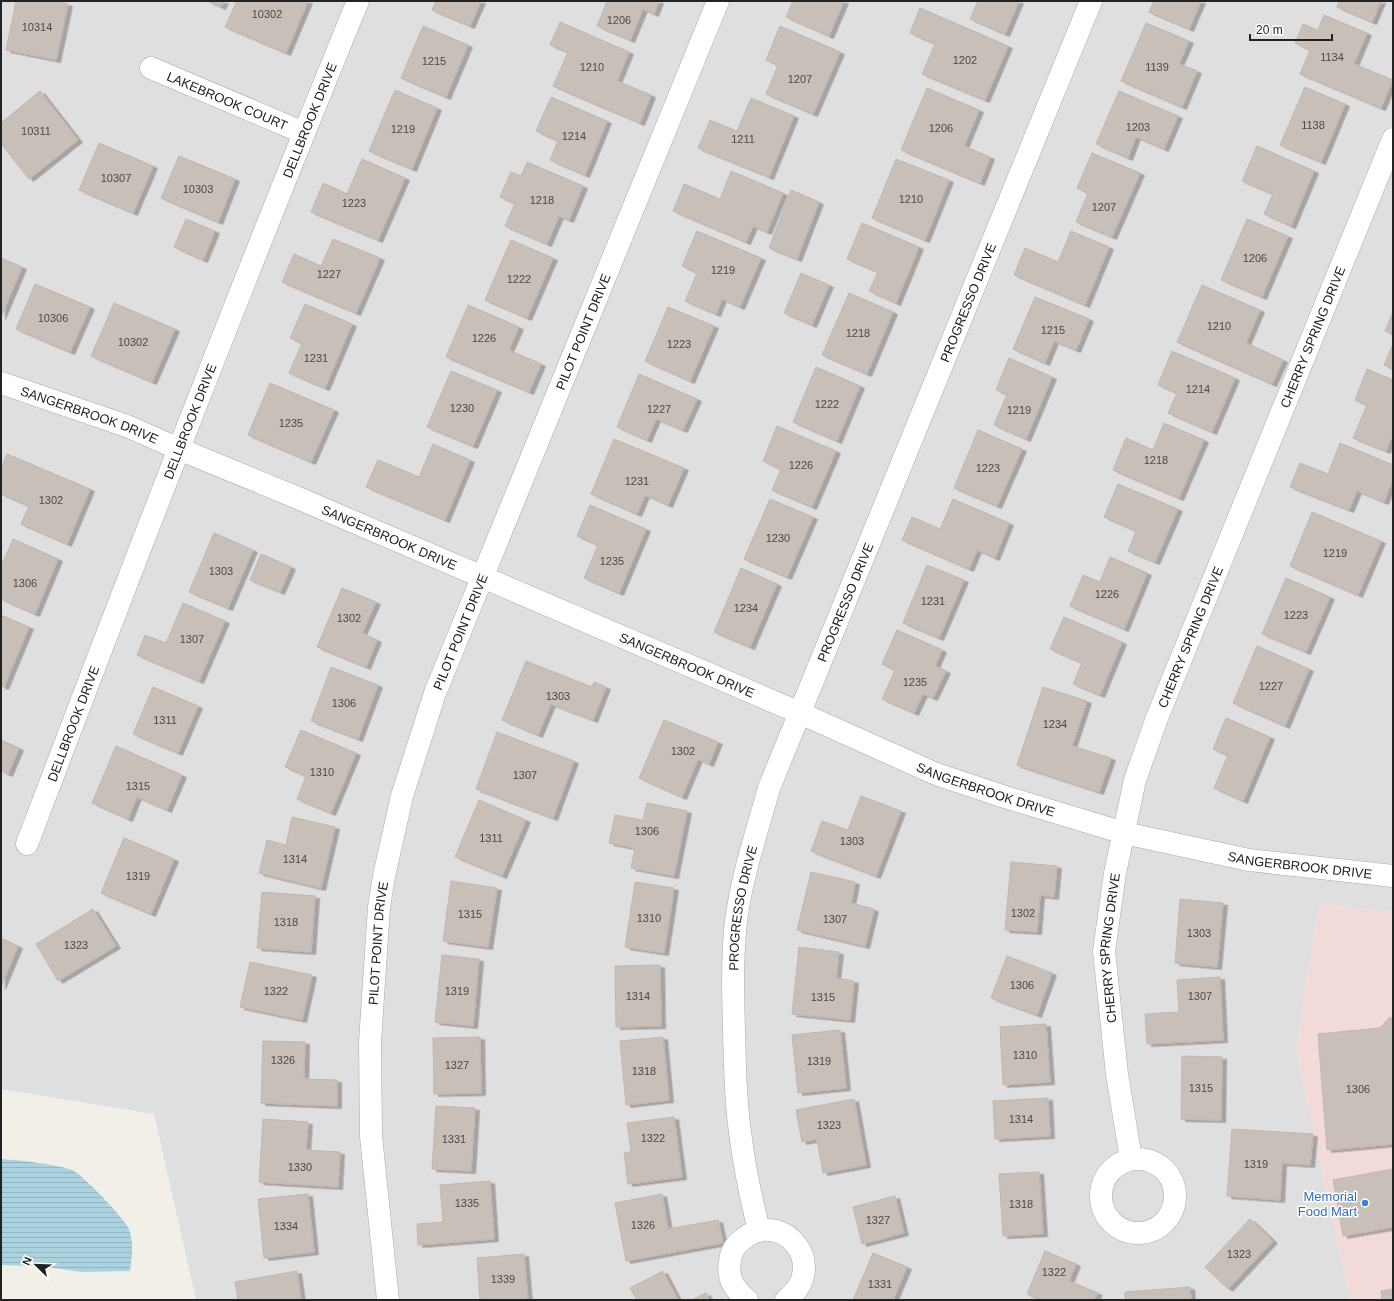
<svg xmlns="http://www.w3.org/2000/svg" width="1394" height="1301" viewBox="0 0 1394 1301" font-family="Helvetica,sans-serif">
<defs>
<pattern id="water-rules" width="6" height="5" patternUnits="userSpaceOnUse"><rect width="6" height="5" fill="#aad3df"/><path d="M0 2.5h6" fill="none" stroke="#92b5bf"/></pattern>
<filter id="shadow"><feDropShadow dx="4.5" dy="2.5" stdDeviation="0" flood-color="#0004"/></filter>
</defs>
<rect width="100%" height="100%" fill="#f2efe9"/>
<polygon fill="#e0dfdf" points="1,1 1393,1 1393,912 1319,904 1296,1050 1350,1300 196,1300 154,1114 1,1089"/>
<polygon fill="#f2dad9" points="1319,904 1393,912 1393,1300 1350,1300 1296,1050"/>
<path fill="url(#water-rules)" d="M2,1159C25,1161 49,1163 72,1170C82,1174 125,1219 129,1229C134,1244 132,1256 130,1271L81,1272L41,1266L1,1265V1160Z"/>
<g fill="#c7bfb8" stroke="#c4b6ab" filter="url(#shadow)">
<polygon points="16,1 55,1 68,4 56,60 6,50"/>
<polygon points="207,1 224,1 221,7"/>
<polygon points="237,1 308,1 286,53 225,27"/>
<polygon points="436,1 481,1 470,26 432,10"/>
<polygon points="607,1 659,1 654,14 643,9 630,40 597,26"/>
<polygon points="793,1 844,1 829,36 786,17"/>
<polygon points="978,1 1019,1 1005,34 970,19"/>
<polygon points="1154,1 1201,1 1189,29 1149,12"/>
<polygon points="1339,1 1381,1 1372,22 1337,7"/>
<polygon points="920,8 1008,46 985,100 922,74 935,44 910,33"/>
<polygon points="1324,15 1367,33 1354,64 1393,80 1381,108 1300,74 1310,50 1295,43 1303,24 1318,30"/>
<polygon points="560,22 629,52 617,81 651,95 640,123 553,86 568,52 550,45"/>
<polygon points="1146,23 1189,41 1179,64 1197,71 1182,107 1121,81"/>
<polygon points="423,26 468,45 446,97 401,78"/>
<polygon points="780,26 840,52 813,114 766,94 778,65 766,60"/>
<polygon points="1305,87 1345,104 1321,162 1280,145"/>
<polygon points="927,88 979,110 964,146 990,157 980,183 901,150"/>
<polygon points="395,90 437,108 412,169 369,151"/>
<polygon points="40,91 78,140 29,179 1,144 1,123"/>
<polygon points="1119,91 1178,116 1164,149 1136,137 1128,158 1096,144"/>
<polygon points="551,97 607,121 585,175 550,160 558,141 536,131"/>
<polygon points="751,98 794,116 769,177 698,148 710,120 737,131"/>
<polygon points="99,143 153,166 133,213 79,190"/>
<polygon points="1257,146 1314,171 1291,226 1264,214 1273,194 1242,181"/>
<polygon points="1092,153 1140,173 1112,237 1076,222 1088,193 1077,188"/>
<polygon points="179,156 235,179 218,222 161,198"/>
<polygon points="362,159 405,178 378,240 311,212 323,183 347,194"/>
<polygon points="896,159 949,180 925,240 872,218"/>
<polygon points="527,162 583,186 569,220 559,216 547,244 505,226 515,203 500,197 511,172 521,176"/>
<polygon points="731,171 783,193 767,232 753,226 746,242 673,211 684,184 720,199"/>
<polygon points="791,190 819,202 797,259 769,248"/>
<polygon points="186,219 215,231 203,260 174,247"/>
<polygon points="1247,219 1288,236 1262,297 1221,280"/>
<polygon points="862,223 919,247 896,303 869,291 878,272 847,259"/>
<polygon points="697,231 761,258 740,307 722,299 716,314 685,301 697,273 682,266"/>
<polygon points="1071,231 1109,247 1085,305 1014,275 1025,248 1058,262"/>
<polygon points="333,239 380,258 356,313 282,282 294,254 321,266"/>
<polygon points="511,240 553,258 527,318 485,300"/>
<polygon points="1,258 22,267 1,317"/>
<polygon points="801,273 829,285 812,325 784,313"/>
<polygon points="35,284 90,307 70,352 16,329"/>
<polygon points="1202,285 1260,310 1246,343 1283,360 1272,384 1177,342"/>
<polygon points="849,293 893,312 867,374 822,355"/>
<polygon points="1035,297 1089,319 1076,350 1054,341 1045,363 1013,349"/>
<polygon points="114,303 175,329 152,382 91,356"/>
<polygon points="305,304 352,324 325,388 289,373 302,343 290,338"/>
<polygon points="468,305 519,327 509,350 541,364 529,392 446,357"/>
<polygon points="668,307 714,326 690,381 645,361"/>
<polygon points="1393,312 1393,334 1385,331"/>
<polygon points="1393,344 1393,369 1384,365"/>
<polygon points="1172,351 1235,378 1212,432 1168,413 1177,393 1158,385"/>
<polygon points="1009,358 1052,377 1026,439 994,425 1007,394 996,390"/>
<polygon points="816,367 860,386 837,441 793,422"/>
<polygon points="1367,369 1393,380 1393,434 1386,451 1353,438 1367,405 1355,400"/>
<polygon points="451,371 497,390 473,446 427,427"/>
<polygon points="639,374 697,399 683,430 656,419 647,440 617,427"/>
<polygon points="270,383 334,410 311,462 248,435"/>
<polygon points="1164,423 1204,440 1179,498 1113,470 1126,438 1153,450"/>
<polygon points="777,426 836,451 812,507 772,490 781,469 763,461"/>
<polygon points="978,430 1022,449 997,506 954,488"/>
<polygon points="614,439 684,468 668,505 645,495 637,514 591,494"/>
<polygon points="1340,443 1393,465 1393,479 1384,502 1357,491 1349,510 1290,487 1300,463 1328,474"/>
<polygon points="433,444 470,460 445,520 366,487 378,460 419,477"/>
<polygon points="7,454 90,489 67,544 21,524 29,506 1,494 1,469"/>
<polygon points="1118,484 1178,509 1155,562 1128,551 1136,531 1104,517"/>
<polygon points="770,499 813,517 787,577 744,559"/>
<polygon points="953,499 1009,523 995,558 977,550 969,569 902,540 912,517 940,529"/>
<polygon points="590,505 646,529 619,593 584,578 598,545 577,536"/>
<polygon points="1312,512 1381,541 1358,595 1290,566"/>
<polygon points="214,533 253,550 228,608 189,592"/>
<polygon points="13,539 58,559 35,614 1,599 1,567"/>
<polygon points="261,554 291,567 280,592 250,580"/>
<polygon points="1110,557 1147,573 1124,629 1070,606 1083,575 1100,582"/>
<polygon points="927,565 964,580 939,638 903,623"/>
<polygon points="741,568 777,584 750,647 714,632"/>
<polygon points="1286,578 1330,597 1306,652 1262,634"/>
<polygon points="342,588 376,602 362,633 377,640 366,667 317,647"/>
<polygon points="183,603 225,621 199,681 137,655 145,635 166,643"/>
<polygon points="1,615 29,627 4,687 1,686"/>
<polygon points="1064,617 1122,642 1100,695 1073,684 1082,663 1050,649"/>
<polygon points="897,630 942,650 935,666 946,671 933,698 923,694 914,713 882,699 895,670 882,664"/>
<polygon points="1257,646 1309,669 1285,726 1233,703"/>
<polygon points="526,661 592,687 594,682 606,687 593,720 551,704 538,735 502,720"/>
<polygon points="331,667 378,685 358,739 311,721"/>
<polygon points="153,687 198,706 178,753 133,734"/>
<polygon points="1043,687 1087,701 1072,746 1111,758 1099,792 1017,765"/>
<polygon points="1226,718 1270,737 1243,801 1214,788 1228,755 1213,749"/>
<polygon points="664,720 718,742 709,764 698,759 682,797 639,778"/>
<polygon points="301,730 356,753 331,813 297,799 306,776 285,767"/>
<polygon points="497,732 574,761 553,818 476,789"/>
<polygon points="1,740 19,748 8,774 1,771"/>
<polygon points="116,746 182,775 167,810 137,797 128,819 92,803"/>
<polygon points="861,796 901,811 876,876 811,851 822,821 848,830"/>
<polygon points="479,800 526,820 502,876 455,857"/>
<polygon points="647,803 687,811 674,876 631,868 635,848 609,843 615,815 643,820"/>
<polygon points="292,817 335,827 321,888 259,873 267,840 286,845"/>
<polygon points="124,838 174,859 151,914 101,893"/>
<polygon points="1011,862 1057,866 1054,897 1040,895 1037,932 1005,930"/>
<polygon points="811,872 855,882 851,903 874,909 865,946 797,930"/>
<polygon points="451,881 497,888 488,947 443,941"/>
<polygon points="635,882 674,888 664,953 625,947"/>
<polygon points="262,892 315,896 311,952 257,948"/>
<polygon points="1180,899 1223,903 1217,967 1175,963"/>
<polygon points="93,909 116,946 58,981 36,944"/>
<polygon points="1,938 18,946 1,987"/>
<polygon points="799,947 839,952 836,978 854,981 850,1020 792,1014"/>
<polygon points="442,955 479,959 473,1026 435,1022"/>
<polygon points="1007,956 1052,973 1037,1015 991,998"/>
<polygon points="250,962 312,975 302,1020 240,1007"/>
<polygon points="660,965 661,1026 616,1027 615,966"/>
<polygon points="1220,977 1223,1040 1147,1044 1145,1014 1179,1012 1177,980"/>
<polygon points="1390,1017 1393,1019 1393,1144 1327,1150 1318,1034 1380,1028"/>
<polygon points="1046,1024 1050,1082 1003,1085 1000,1027"/>
<polygon points="840,1030 846,1088 798,1093 792,1035"/>
<polygon points="480,1037 481,1093 434,1094 433,1038"/>
<polygon points="663,1037 669,1100 626,1105 620,1041"/>
<polygon points="263,1041 305,1042 304,1079 337,1080 337,1106 261,1103"/>
<polygon points="1182,1056 1222,1057 1221,1120 1181,1119"/>
<polygon points="1048,1098 1050,1136 995,1139 993,1101"/>
<polygon points="854,1099 866,1165 823,1173 817,1139 802,1142 796,1110"/>
<polygon points="436,1106 475,1108 471,1171 432,1169"/>
<polygon points="674,1117 682,1177 628,1184 624,1153 631,1152 627,1123"/>
<polygon points="263,1119 308,1122 306,1150 340,1152 338,1187 259,1182"/>
<polygon points="1232,1129 1313,1134 1310,1165 1282,1163 1280,1200 1227,1196"/>
<polygon points="1393,1169 1393,1227 1343,1236 1333,1180"/>
<polygon points="1039,1172 1043,1234 1003,1236 999,1174"/>
<polygon points="490,1181 494,1239 418,1245 417,1224 443,1222 440,1185"/>
<polygon points="308,1194 314,1252 264,1258 258,1199"/>
<polygon points="662,1194 668,1229 718,1220 723,1243 626,1261 615,1203"/>
<polygon points="895,1196 904,1233 862,1244 853,1207"/>
<polygon points="1250,1219 1273,1241 1228,1289 1205,1267"/>
<polygon points="1045,1251 1076,1264 1069,1281 1098,1293 1094,1300 1041,1300 1027,1294"/>
<polygon points="873,1253 907,1267 893,1300 853,1300"/>
<polygon points="524,1254 528,1300 480,1300 477,1258"/>
<polygon points="297,1271 301,1300 238,1300 235,1282"/>
<polygon points="663,1271 678,1300 637,1300 630,1288"/>
<polygon points="1190,1287 1191,1300 1125,1300 1125,1292"/>
<polygon points="1393,1289 1393,1300 1382,1300 1381,1291"/>
<polygon points="706,1293 709,1300 692,1300"/>
</g>
<g fill="none" stroke-linecap="round" stroke-linejoin="round">
<g stroke="#a9a9a9" stroke-width="23">
<g id="minor">
<path id="s1" d="M151,68L304,133"/>
<path id="s2" d="M1,383L127,426L179,449L298,498L800,713L936,774L1005,797L1124,833L1249,860L1393,876"/>
<path id="s3" d="M27,844C134,562 243,280 358,1"/>
<circle cx="1138" cy="1196" r="37"/>
<path id="s4" d="M1131,1159L1117,1074L1104,951L1115,873L1135,780L1157,718L1393,139"/>
<path id="s5" d="M759,1231C751,1198 744,1165 740,1132C735,1098 735,1064 734,1030C733,993 732,957 736,921C742,875 757,832 769,788L1091,1"/>
<path id="s6" d="M388,1300L371,1136L370,1042L379,907L384,876L402,796L435,693L718,1"/>
<path d="M747,1300C734,1289 727,1279 730,1261C731,1252 735,1245 742,1240C780,1206 832,1265 786,1300"/>
</g>
</g>
<use href="#minor" stroke="#fff" stroke-width="22"/>
</g>
<circle fill="#3f7fe0" stroke="#fff" stroke-width="1.5" cx="1365" cy="1203" r="4"/>
<g text-anchor="middle" dominant-baseline="central" stroke-width="3" stroke-linejoin="round" paint-order="stroke">
<g font-size="11" fill="#4b4948">
<text x="267" y="14">10302</text>
<text x="619" y="20">1206</text>
<text x="37" y="27">10314</text>
<text x="1332" y="57">1134</text>
<text x="965" y="60">1202</text>
<text x="434" y="61">1215</text>
<text x="592" y="67">1210</text>
<text x="1157" y="67">1139</text>
<text x="800" y="79">1207</text>
<text x="1313" y="125">1138</text>
<text x="1138" y="127">1203</text>
<text x="941" y="128">1206</text>
<text x="403" y="129">1219</text>
<text x="36" y="131">10311</text>
<text x="574" y="136">1214</text>
<text x="743" y="139">1211</text>
<text x="116" y="178">10307</text>
<text x="198" y="189">10303</text>
<text x="911" y="199">1210</text>
<text x="542" y="200">1218</text>
<text x="354" y="203">1223</text>
<text x="1104" y="207">1207</text>
<text x="1255" y="258">1206</text>
<text x="723" y="270">1219</text>
<text x="329" y="274">1227</text>
<text x="519" y="279">1222</text>
<text x="53" y="318">10306</text>
<text x="1219" y="326">1210</text>
<text x="1053" y="330">1215</text>
<text x="858" y="333">1218</text>
<text x="484" y="338">1226</text>
<text x="133" y="342">10302</text>
<text x="679" y="344">1223</text>
<text x="316" y="358">1231</text>
<text x="1198" y="389">1214</text>
<text x="827" y="404">1222</text>
<text x="462" y="408">1230</text>
<text x="659" y="409">1227</text>
<text x="1019" y="410">1219</text>
<text x="291" y="423">1235</text>
<text x="1156" y="460">1218</text>
<text x="801" y="465">1226</text>
<text x="988" y="468">1223</text>
<text x="637" y="481">1231</text>
<text x="51" y="500">1302</text>
<text x="778" y="538">1230</text>
<text x="1335" y="553">1219</text>
<text x="612" y="561">1235</text>
<text x="221" y="571">1303</text>
<text x="25" y="583">1306</text>
<text x="1107" y="594">1226</text>
<text x="933" y="601">1231</text>
<text x="746" y="608">1234</text>
<text x="1296" y="615">1223</text>
<text x="349" y="618">1302</text>
<text x="192" y="639">1307</text>
<text x="915" y="682">1235</text>
<text x="1271" y="686">1227</text>
<text x="558" y="696">1303</text>
<text x="344" y="703">1306</text>
<text x="165" y="720">1311</text>
<text x="1055" y="724">1234</text>
<text x="683" y="751">1302</text>
<text x="322" y="772">1310</text>
<text x="525" y="775">1307</text>
<text x="138" y="786">1315</text>
<text x="647" y="831">1306</text>
<text x="491" y="838">1311</text>
<text x="852" y="841">1303</text>
<text x="295" y="859">1314</text>
<text x="138" y="876">1319</text>
<text x="1023" y="913">1302</text>
<text x="470" y="914">1315</text>
<text x="649" y="918">1310</text>
<text x="835" y="919">1307</text>
<text x="286" y="922">1318</text>
<text x="1199" y="933">1303</text>
<text x="76" y="945">1323</text>
<text x="1022" y="985">1306</text>
<text x="276" y="991">1322</text>
<text x="457" y="991">1319</text>
<text x="638" y="996">1314</text>
<text x="1200" y="996">1307</text>
<text x="823" y="997">1315</text>
<text x="1025" y="1055">1310</text>
<text x="283" y="1060">1326</text>
<text x="819" y="1061">1319</text>
<text x="457" y="1065">1327</text>
<text x="644" y="1071">1318</text>
<text x="1201" y="1088">1315</text>
<text x="1358" y="1089">1306</text>
<text x="1021" y="1119">1314</text>
<text x="829" y="1125">1323</text>
<text x="653" y="1138">1322</text>
<text x="454" y="1139">1331</text>
<text x="1256" y="1164">1319</text>
<text x="300" y="1167">1330</text>
<text x="467" y="1203">1335</text>
<text x="1021" y="1204">1318</text>
<text x="878" y="1220">1327</text>
<text x="643" y="1225">1326</text>
<text x="286" y="1226">1334</text>
<text x="1239" y="1254">1323</text>
<text x="1054" y="1272">1322</text>
<text x="503" y="1279">1339</text>
<text x="880" y="1284">1331</text>
</g>
<g font-size="13" fill="#222" stroke="#fff">
<text stroke="none"><textPath href="#s1" startOffset="83">LAKEBROOK COURT</textPath></text>
<text stroke="none"><textPath href="#s3" startOffset="777">DELLBROOK DRIVE</textPath></text>
<text stroke="none"><textPath href="#s5" startOffset="974">PROGRESSO DRIVE</textPath></text>
<text stroke="none"><textPath href="#s6" startOffset="1006">PILOT POINT DRIVE</textPath></text>
<text stroke="none"><textPath href="#s4" startOffset="861">CHERRY SPRING DRIVE</textPath></text>
<text stroke="none"><textPath href="#s2" startOffset="94">SANGERBROOK DRIVE</textPath></text>
<text stroke="none"><textPath href="#s3" startOffset="453">DELLBROOK DRIVE</textPath></text>
<text stroke="none"><textPath href="#s2" startOffset="418">SANGERBROOK DRIVE</textPath></text>
<text stroke="none"><textPath href="#s5" startOffset="650">PROGRESSO DRIVE</textPath></text>
<text stroke="none"><textPath href="#s6" startOffset="682">PILOT POINT DRIVE</textPath></text>
<text stroke="none"><textPath href="#s4" startOffset="537">CHERRY SPRING DRIVE</textPath></text>
<text stroke="none"><textPath href="#s2" startOffset="742">SANGERBROOK DRIVE</textPath></text>
<text stroke="none"><textPath href="#s3" startOffset="129">DELLBROOK DRIVE</textPath></text>
<text stroke="none"><textPath href="#s2" startOffset="1066">SANGERBROOK DRIVE</textPath></text>
<text stroke="none"><textPath href="#s2" startOffset="1390">SANGERBROOK DRIVE</textPath></text>
<text stroke="none"><textPath href="#s5" startOffset="326">PROGRESSO DRIVE</textPath></text>
<text stroke="none"><textPath href="#s6" startOffset="358">PILOT POINT DRIVE</textPath></text>
<text stroke="none"><textPath href="#s4" startOffset="213">CHERRY SPRING DRIVE</textPath></text>
</g>
<g font-size="13" fill="#366cbe" stroke="#fff" text-anchor="end">
<text x="1357" y="1196">Memorial<tspan x="1357" dy="15">Food Mart</tspan></text>
</g>
</g>
<rect width="1394" height="1301" fill="none" stroke="#222222" stroke-width="4"/>
<g transform="translate(36 1265) rotate(293)" stroke="#ffffff" stroke-width="3" paint-order="stroke">
<path d="M0-3L7 15L0 10L-7 15Z" fill="#222222"/>
<text y="-6" font-size="11" font-weight="bold" text-anchor="middle" fill="#222222">N</text>
</g>
<path d="M1250 34v6h82v-6" fill="none" stroke="#222222" stroke-width="2"/>
<text x="1256" y="34" font-size="12" fill="#222222" stroke="#ffffff" stroke-width="3" paint-order="stroke">20 m</text>
</svg>
